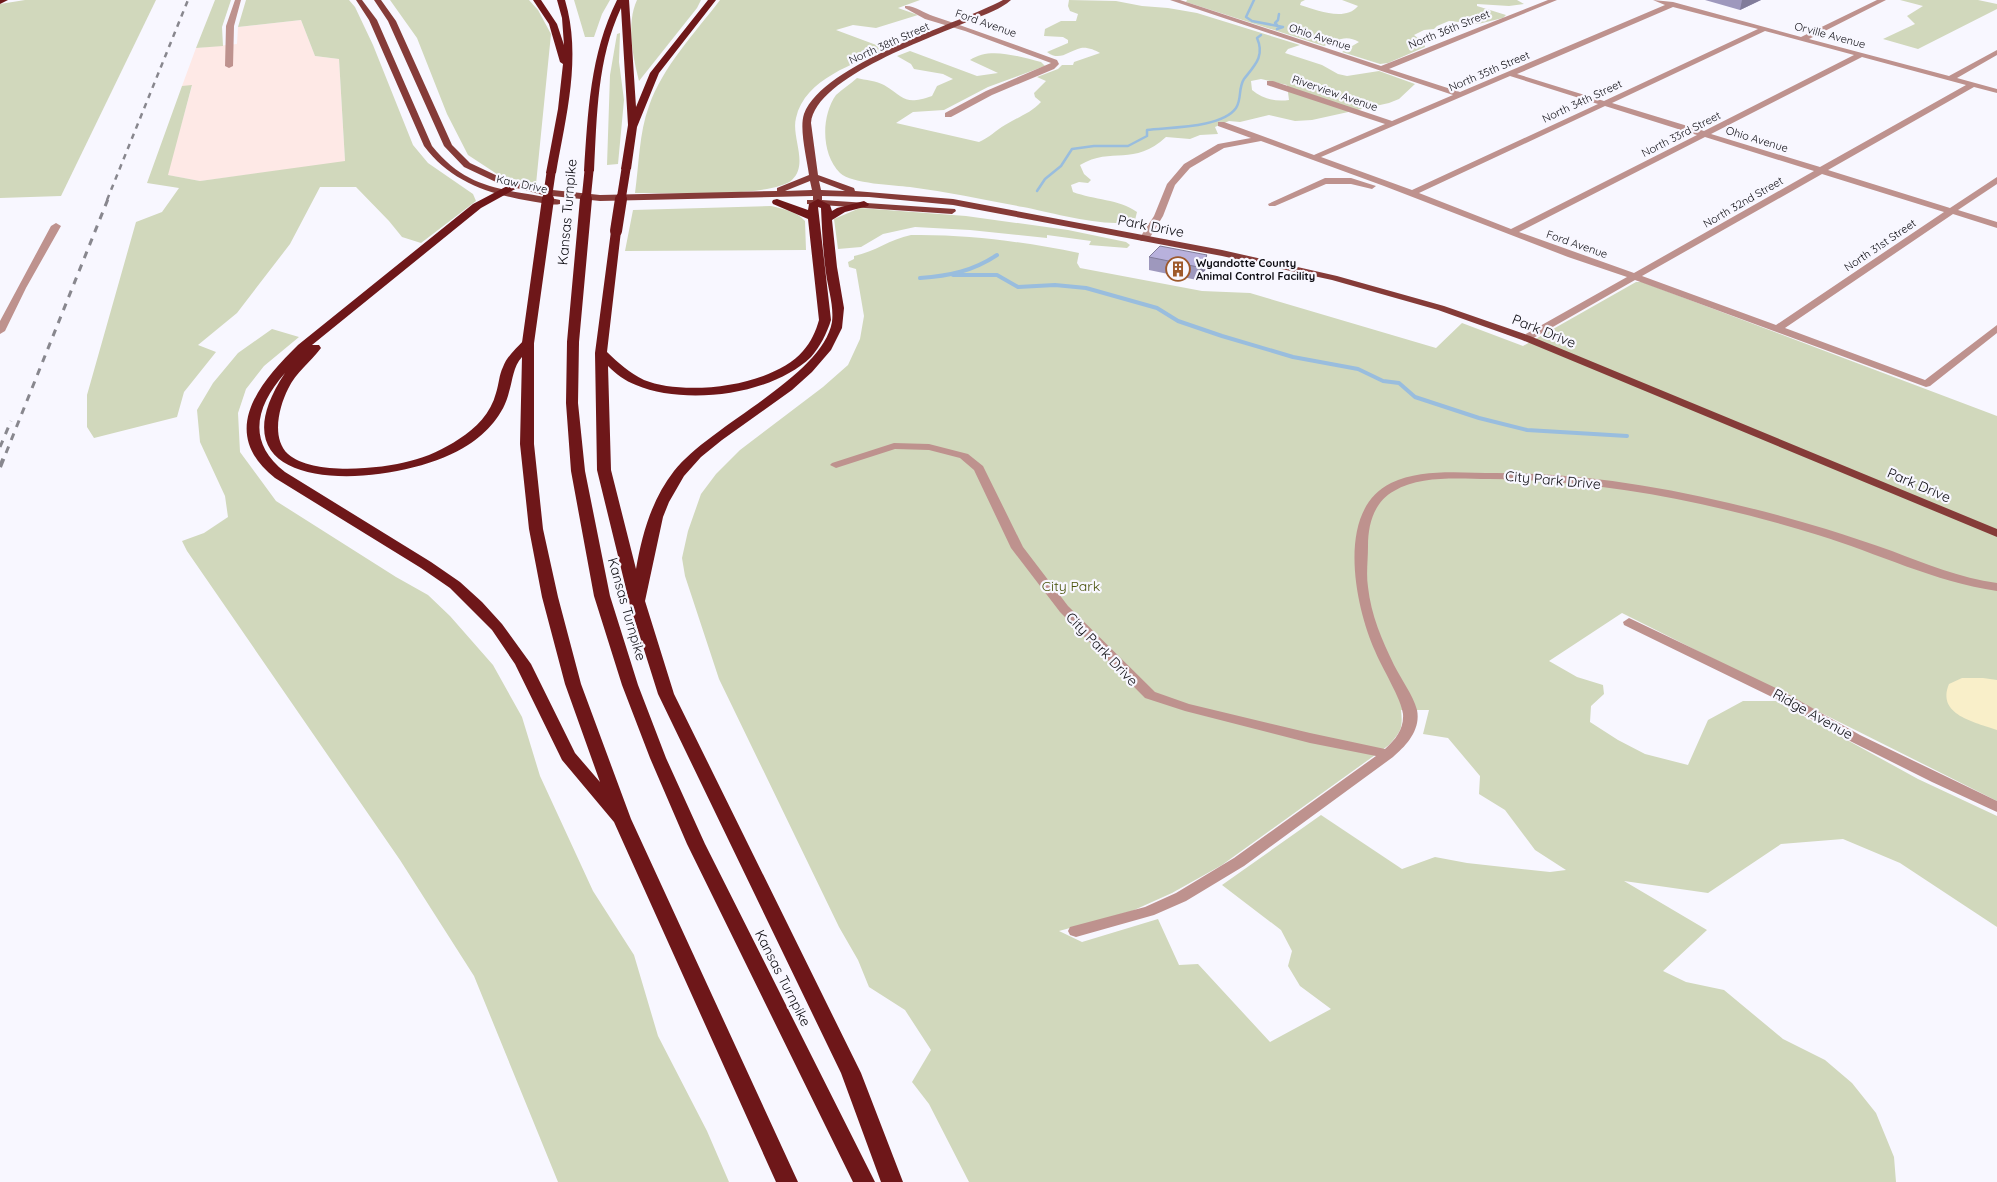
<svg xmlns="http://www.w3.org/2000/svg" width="1997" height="1182" viewBox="0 0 1997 1182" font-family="Quicksand,sans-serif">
<rect width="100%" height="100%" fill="#f8f7ff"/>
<polygon fill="#fee9e6" points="301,20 315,56 339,59 345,162 200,181 167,175 192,86 182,86 196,48 237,44 238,27"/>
<g fill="#d1d8bc" fill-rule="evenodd">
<polygon points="25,0 156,0 61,196 0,198 0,4"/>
<polygon points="215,0 231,0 222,27 223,46 196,48"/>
<polygon points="246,0 349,0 355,7 373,45 413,145 428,163 473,194 476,201 421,243 402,237 389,221 356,187 320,187 290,244 237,313 198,345 216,352 184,392 177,417 94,438 87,427 87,395 136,222 162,212 179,188 147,183 182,86 192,85 168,175 200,181 345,161 339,59 315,56 301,20 238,27"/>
<polygon points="390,0 529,0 538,10 551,34 536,184 500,176 468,155 447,114 417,38"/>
<polygon points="574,0 610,0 602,14 594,37 585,37"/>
<path d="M637,0H701L697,8L639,81C633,58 626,23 637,0Z"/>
<path d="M720,0H920L898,8L918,15L876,28L853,25L836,30L887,49C855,64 805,78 796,118C791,137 809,164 792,180C771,198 666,193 635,193C639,165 639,133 649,106C663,66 695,33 720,0Z"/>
<path d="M1069,0L1116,1L1142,6L1168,8L1197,13L1300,45L1288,49L1285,53L1322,65L1338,74L1347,76L1379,71L1415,84L1399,99L1389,103L1312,120L1295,121L1269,115L1240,122L1229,121L1215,127L1218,134L1200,135L1190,139L1166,137C1134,167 1112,146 1080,165L1084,174L1091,180L1088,183L1079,182L1071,185L1073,192C1094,200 1119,199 1137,212L1135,220C1112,230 1050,212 1023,207C986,200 948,192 910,187C894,185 852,184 840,173C821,154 821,116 836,95C842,89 851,84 857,78C865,80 877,81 884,85C906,99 905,105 932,96L937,86L953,79L943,74L914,69L911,64L897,56L910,51L977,76L998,73L970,60C990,46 1019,57 1041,62L1045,66L988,87L944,110L913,112L896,123L979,142C989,138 996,130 1005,125C1018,117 1031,113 1041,102L1035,97L1034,93L1046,81L1037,77L1058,69L1062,65H1073L1074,62L1100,53C1095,50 1087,47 1081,48C1068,51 1060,62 1047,52L1068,43V40L1063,37L1044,36L1045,29L1061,21H1076L1078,14L1070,11L1068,6ZM1261,79L1287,85L1289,100C1276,102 1263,99 1252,90L1251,81Z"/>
<path d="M1187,0H1305L1301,2L1300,5C1317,10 1345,22 1358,6L1342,0H1517L1524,4L1509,6L1477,4V6L1506,15L1503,18L1478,24L1449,21L1437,26L1434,29L1424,30L1414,35L1424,43L1425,47L1388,63L1380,64L1342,52L1359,42C1346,34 1337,40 1324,46L1186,2Z"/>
<polygon points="1900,0 1978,0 1997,4 1997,9 1918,49 1883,39 1915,24 1907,16 1923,6"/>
<polygon points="620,33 619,62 624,100 618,164 607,165 610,75 617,34"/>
<path d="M771,206C783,209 796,211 805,221L806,250L625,251L633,210Z"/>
<polygon points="860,208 966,216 1068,230 1126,242 1130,245 1127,248 1089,245 1091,241 1047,235 1047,238 970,230 915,227 883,234 861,247 838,249 834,219"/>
<path d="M911,235C968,234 1024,242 1079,253L1077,263L1080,268L1202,291L1250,293L1436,348L1462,323L1523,346L1636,282H1642L1997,416V801L1622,613L1549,661L1577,677L1603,685L1604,694L1591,706L1590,722L1618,740L1645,754L1688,765L1708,720L1743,701H1776L1918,779L1997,816V927L1900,863L1843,839L1781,844L1708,893L1624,881L1707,930L1663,971L1686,982L1724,990L1783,1039L1825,1060L1852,1083L1876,1113L1894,1157L1896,1182H969L929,1104L912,1082L931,1050L905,1010L869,987L858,960L839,927L719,679L685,576L682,558L688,531L701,494L716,474L740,450L823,387L848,365L860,339L864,316L856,269L849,267L848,262L854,259V256C875,252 890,239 911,235ZM1401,710H1429L1423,734L1448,738L1480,776L1479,794L1505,810L1535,850L1566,870L1550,872L1467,863L1435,857L1402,869L1321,815L1222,885L1281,930L1292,951L1288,966L1300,986L1331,1009L1270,1042L1198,964L1179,965L1158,919L1082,942L1059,931L1132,911L1172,893L1222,865L1389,745C1401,731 1403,729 1401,710Z"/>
<polygon points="272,329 299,337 264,366 246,389 238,413 240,452 276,501 396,577 428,595 450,616 493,665 522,717 540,776 593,891 634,955 658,1036 707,1131 729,1182 558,1182 474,976 400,860 187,551 182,541 204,533 228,517 225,496 200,442 197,410 213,383 238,353"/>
</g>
<path fill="#f9efc9" d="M1962,678H1983L1997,680V730C1975,722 1936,715 1949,684Z"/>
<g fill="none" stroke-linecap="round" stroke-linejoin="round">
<g stroke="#99bdde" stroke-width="2.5">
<polyline points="1254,0 1246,17 1252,21 1283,27 1277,29"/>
<polyline points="1277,25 1275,23 1278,20 1279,14"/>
<path d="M1037,191L1045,179L1061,166L1072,149L1094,146H1128L1147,136V130C1170,127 1222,128 1236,108C1242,99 1238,88 1244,79C1255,65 1265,56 1257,38L1261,35"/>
</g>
<g stroke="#99bdde" stroke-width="4">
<polyline points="953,275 997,275 1018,287 1055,285 1086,288 1157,308 1178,321 1222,336 1293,357 1358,369 1383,381 1399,383 1415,397 1479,418 1527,430 1627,436"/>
<path d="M920,278C949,276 973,271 997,255"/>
</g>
<g fill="#be928e" fill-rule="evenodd">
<polygon points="235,0 241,0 234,26 233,66 229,68 225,66 226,26"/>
<path d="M1170,0H1180L1381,66L1548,0H1557L1389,69L1460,92L1665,5L1653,0L1673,2L1801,37L1877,0H1886L1809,39L1949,76L1997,50V55L1957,78L1997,89V93L1974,87L1828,170L1950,208L1997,177V184L1958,210L1997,222V228L1953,214L1785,328L1925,380L1997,325V333L1930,386L1926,387L1635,280L1530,340H1522V336L1627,277L1568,257L1384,186L1261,141L1224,148L1190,168L1175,185L1163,216L1149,239L1147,241H1141L1139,239L1154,216L1167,184L1184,164L1218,144L1251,138L1218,126V122H1224L1314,155L1385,124L1267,85V81H1273L1392,121L1453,95ZM1673,7L1758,29L1604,101L1517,74ZM1765,31L1854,55L1704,131L1612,103ZM1862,57L1966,85L1820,167L1711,134ZM1510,76L1598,104L1412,190L1321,157ZM1605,106L1697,135L1511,229L1419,193ZM1705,137L1814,171L1634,273L1519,232ZM1822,174L1944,212L1776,325L1642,276Z"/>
<path d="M905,6C914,5 924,13 933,16C975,30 1016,45 1057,60L1059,64L1054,69L992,95L951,117H945V113L986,91L1051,63L965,31L925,19L905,8Z"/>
<polygon points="1325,178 1351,178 1376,186 1372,189 1351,184 1326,184 1275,206 1269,206 1268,204"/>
<polygon points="56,223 61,226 26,288 5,331 0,334 0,321 51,226"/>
<path d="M894,443L929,444L968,454L983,466L1023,547L1068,606L1155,692L1189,704L1310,733L1385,749C1396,739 1404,729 1403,714C1402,700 1381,666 1375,651C1355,606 1335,510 1391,483C1422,468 1462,473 1496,473C1608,473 1719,497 1826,529C1848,536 1870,543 1892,551C1926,564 1960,578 1997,583V591C1935,582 1877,553 1818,535C1711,502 1600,480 1489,479C1459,479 1421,475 1394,491C1374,502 1368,524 1368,546C1368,560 1366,574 1368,587C1371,615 1382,640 1394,665C1401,679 1413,695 1417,710C1421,730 1406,746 1393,757L1244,866L1186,901L1154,915L1076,937L1070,935L1068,931L1070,927L1145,907L1176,893L1234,858L1376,756L1310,743L1185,711L1145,698L1060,612L1011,548L974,470L960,458L929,450L895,449L836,468L830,465L832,463Z"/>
<polygon points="1629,618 1784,692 1860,735 1997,801 1997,812 1932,782 1850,741 1774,698 1624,625 1623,622"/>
</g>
<g fill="#853b38" fill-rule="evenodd">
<path d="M356,0H362L377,20L432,146C470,193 507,188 560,200V204C551,206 539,202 530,201C488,194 450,181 424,146L369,20Z"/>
<path d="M374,0H381L396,21L452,145L470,163L504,179L543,189L600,195L777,191V188L809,175C807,159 799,129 804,114C824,63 954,26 1003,0H1011C1001,9 986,14 974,19C934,37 816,76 811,123L818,175L854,188L855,191L953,199L1222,250L1337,276L1444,306L1530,336L1997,529V537L1522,340L1438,310L1332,280L1222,256L953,205L869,197L822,196V200L955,209L956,211L952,214L807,204V200H813V196L600,201L543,195L498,183L464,167L444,146L388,21ZM810,181L812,190L785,191ZM819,181L845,191L821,190Z"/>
</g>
<g fill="#6e1719" fill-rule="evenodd">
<polygon points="0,0 8,0 0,4"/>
<path d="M533,0H541L557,24L564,45L562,18L557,0H565C582,57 566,116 556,173L551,176L546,173L558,109L563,64L560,62L549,24Z"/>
<path d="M617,0H629L636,107L650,73L708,0H716L659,73L637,127L631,169L626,172L621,169L628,125L621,8C597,59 597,116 594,171L589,174L584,171C588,112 590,54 617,0Z"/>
<path d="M515,182L519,183L520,185L519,187L481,208L312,345H319L321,348C310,363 296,372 288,389C279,407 271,438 288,454C313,476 380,469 410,461C427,457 444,449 459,439C476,428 491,413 496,393C499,384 499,375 503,367C507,356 516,349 524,340H532L534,343V444L543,529L558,597L581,684L631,819L798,1182H776L614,822L562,760L515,664L492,630L450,588L421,568L275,478C218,433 258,384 298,345L473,204ZM522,357L520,444L529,529L542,597L565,684L600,782L575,753L531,664L502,624L482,602L460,582L431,562L285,472C246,442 256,406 285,373C199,503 402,489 468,445C487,433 504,414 509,392C513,379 513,367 522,357Z"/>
<path d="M777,199L808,210L809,204L818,199L830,205L832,211L837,208L864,201L869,204L868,206L845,212L832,220L837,267L844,308L842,328L831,350L812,372L792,390L722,440L701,457L684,476L669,502L663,517L645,601L674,694L861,1073L903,1182H881L841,1073L658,694L630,605L597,470L595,353L611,231L616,228L621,231L607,352C618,363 630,373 644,380C686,397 773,386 803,351C811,342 816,331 819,320L808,219L773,204L772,202L773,200ZM818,207L821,208C822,230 823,251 826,273C828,289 834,305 832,322C822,377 710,425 674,471C652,499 642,534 636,569L611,470L608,366C616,374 625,381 636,385C686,406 772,395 811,357C820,347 827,333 831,320Z"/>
<polygon points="573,338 579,342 578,403 585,471 610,596 638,685 666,758 705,844 875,1182 853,1182 687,844 650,758 622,685 594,596 571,471 566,403 567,342"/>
</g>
<polyline stroke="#88878e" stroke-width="2.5" stroke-dasharray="5.5 5.5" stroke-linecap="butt" points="107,200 188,0"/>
<g stroke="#88878e" stroke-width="3" stroke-dasharray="7 7" stroke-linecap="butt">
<polyline points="0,447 11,421"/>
<polyline points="6,453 108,199"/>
</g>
<polyline stroke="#88878e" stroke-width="4" stroke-dasharray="9 9" stroke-linecap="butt" points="0,467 6,452"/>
<g stroke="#6e1719" stroke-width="9">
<polyline points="547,200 551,173"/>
<polyline points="586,200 589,171"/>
<polyline points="621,200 626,169"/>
</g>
<g stroke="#6e1719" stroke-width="12">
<polyline points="616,231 621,199"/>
<polyline points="573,342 586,199"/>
<polyline points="528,343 548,199"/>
</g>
</g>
<g fill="#9e98bd">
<polygon points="1705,0 1761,0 1740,10"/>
<polygon points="1207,255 1207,268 1197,280 1149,270 1149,257"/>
</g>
<g fill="#817c9a">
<polygon points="1742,0 1761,0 1740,10"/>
<polygon points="1207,255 1207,268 1197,280 1198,267"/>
</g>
<polygon fill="#b8b1dc" stroke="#817c9a" points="1160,246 1207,255 1198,267 1149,257"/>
<defs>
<g id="building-ring" transform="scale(1.25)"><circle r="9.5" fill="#f8f7ff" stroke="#9e592b" stroke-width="1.5"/><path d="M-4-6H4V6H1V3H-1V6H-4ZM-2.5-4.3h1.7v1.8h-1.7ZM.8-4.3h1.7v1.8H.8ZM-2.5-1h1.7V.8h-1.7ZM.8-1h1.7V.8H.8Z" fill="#9e592b"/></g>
</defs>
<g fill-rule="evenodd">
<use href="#building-ring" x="1178" y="269"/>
</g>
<g text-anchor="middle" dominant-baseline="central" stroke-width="4.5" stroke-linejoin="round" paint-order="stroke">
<g font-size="11" fill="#0d0c12" stroke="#f8f7ff">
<text transform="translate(986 23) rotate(19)">Ford Avenue</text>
<text transform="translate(1449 29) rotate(-22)">North 36th Street</text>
<text transform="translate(1830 35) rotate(15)">Orville Avenue</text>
<text transform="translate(1320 37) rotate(18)">Ohio Avenue</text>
<text transform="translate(889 43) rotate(-24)">North 38th Street</text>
<text transform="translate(1489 71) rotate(-23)">North 35th Street</text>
<text transform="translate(1335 93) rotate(19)">Riverview Avenue</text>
<text transform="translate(1582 101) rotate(-25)">North 34th Street</text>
<text transform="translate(1681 134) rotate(-27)">North 33rd Street</text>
<text transform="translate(1757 139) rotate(17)">Ohio Avenue</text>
<text transform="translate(522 184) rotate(12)">Kaw Drive</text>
<text transform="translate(1743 202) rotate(-30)">North 32nd Street</text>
<text transform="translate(1577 244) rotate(19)">Ford Avenue</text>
<text transform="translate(1880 245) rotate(-34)">North 31st Street</text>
</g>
<g font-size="11" font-weight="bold" fill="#0d0c12" stroke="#f8f7ff" text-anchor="start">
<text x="1196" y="263">Wyandotte County<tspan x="1196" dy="13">Animal Control Facility</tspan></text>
</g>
<g font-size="14" fill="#0d0c12" stroke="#f8f7ff">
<text transform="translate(567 212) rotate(-85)">Kansas Turnpike</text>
<text transform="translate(1151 226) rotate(11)">Park Drive</text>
<text transform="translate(1544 331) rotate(22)">Park Drive</text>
<text transform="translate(1553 480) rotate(5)">City Park Drive</text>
<text transform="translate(1919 485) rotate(23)">Park Drive</text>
<text transform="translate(627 609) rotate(74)">Kansas Turnpike</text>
<text transform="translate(1102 649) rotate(46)">City Park Drive</text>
<text transform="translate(1813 714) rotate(29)">Ridge Avenue</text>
<text transform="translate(783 978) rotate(63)">Kansas Turnpike</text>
</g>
<g font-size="14" fill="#485209" stroke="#f8f7ff">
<text x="1071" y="586">City Park</text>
</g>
</g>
</svg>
